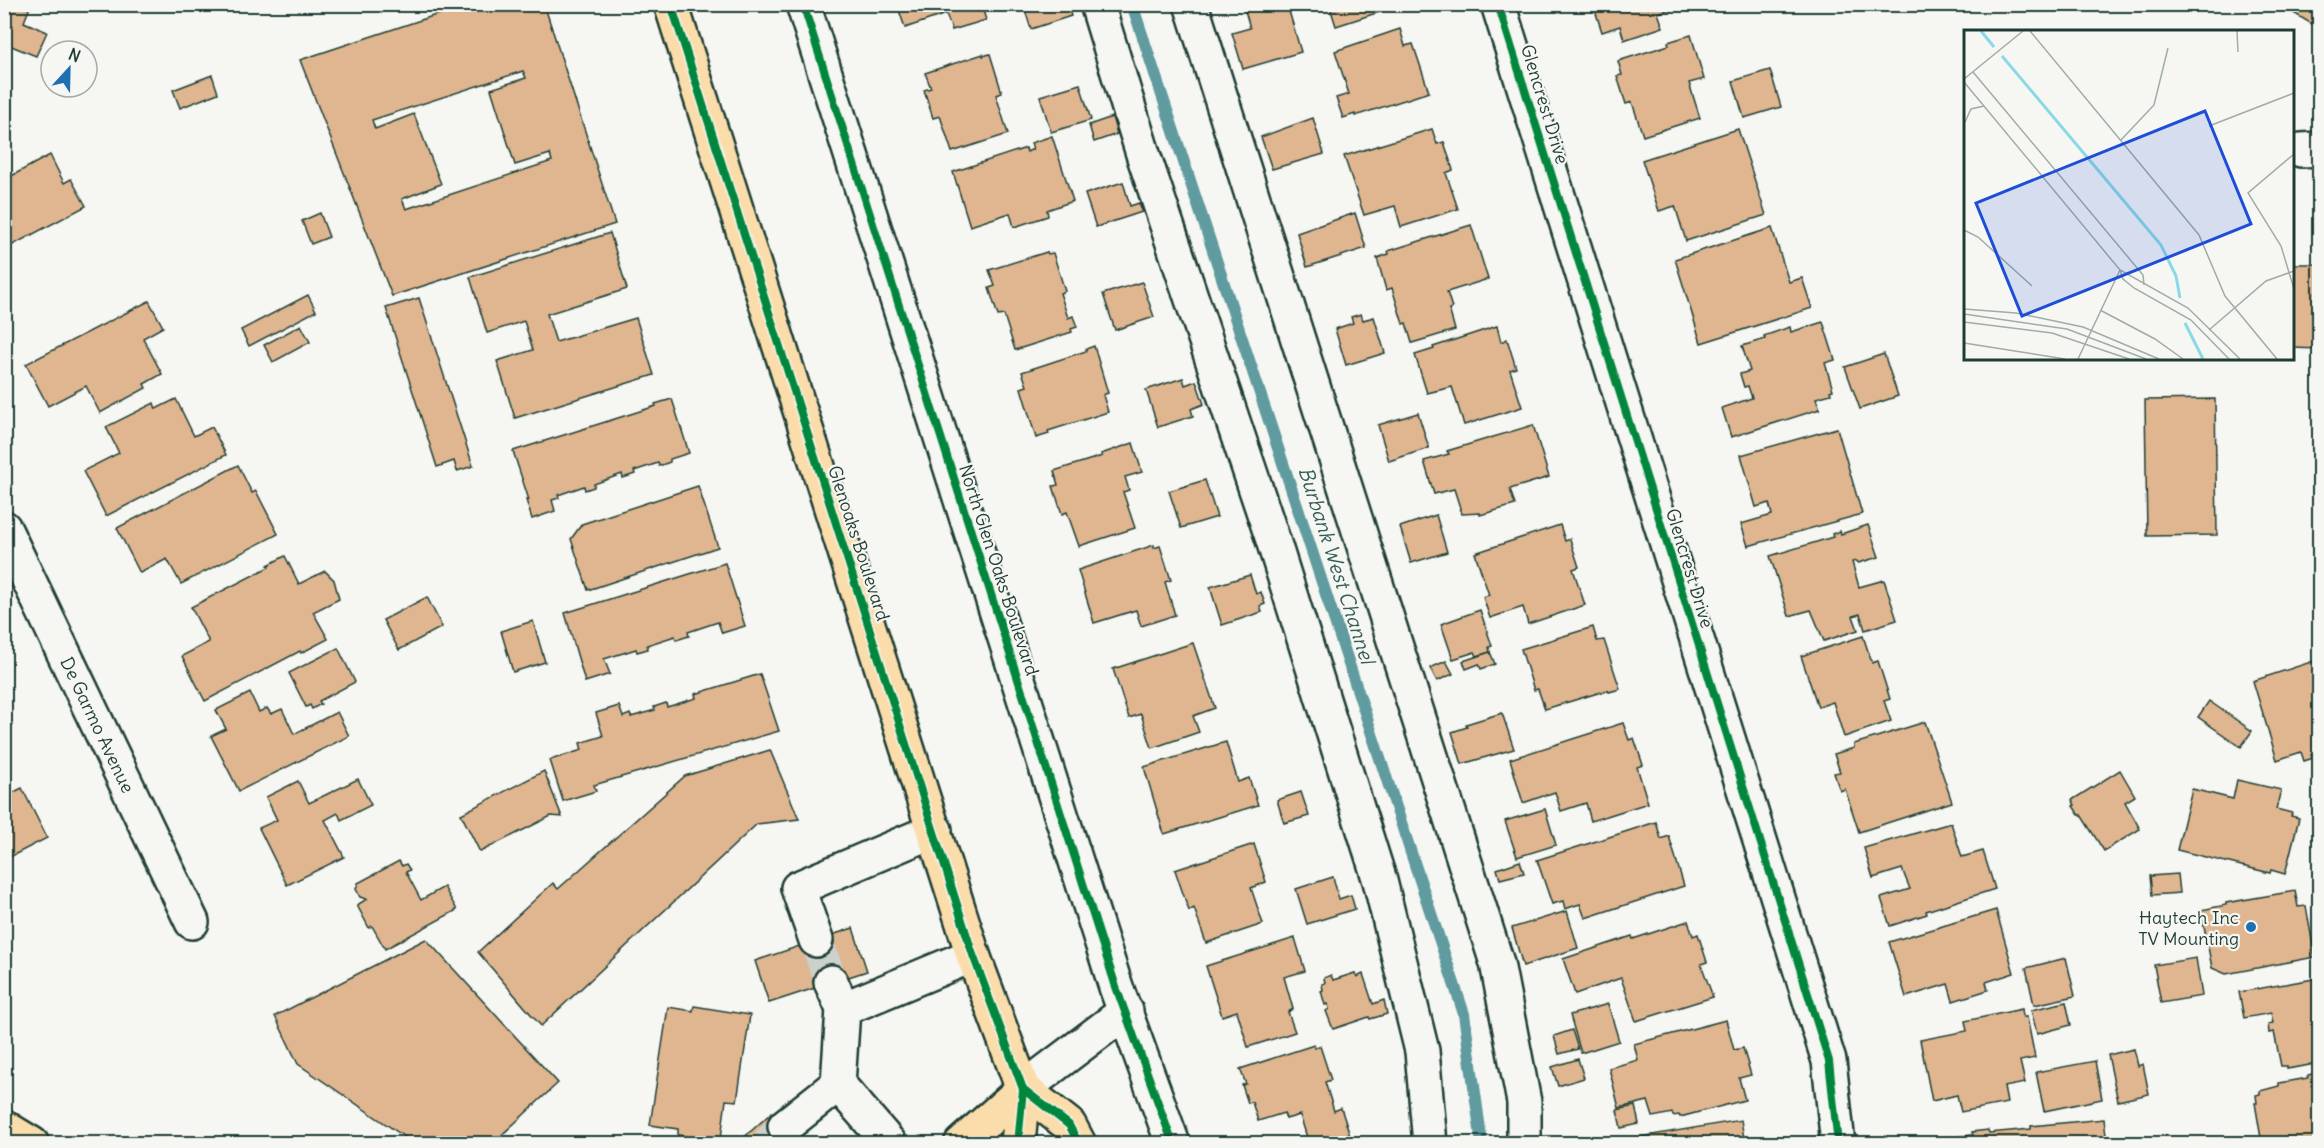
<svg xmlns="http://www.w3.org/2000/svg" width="2324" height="1148" viewBox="0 0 2324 1148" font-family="Delius,sans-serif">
<rect width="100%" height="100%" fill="#f6f6f2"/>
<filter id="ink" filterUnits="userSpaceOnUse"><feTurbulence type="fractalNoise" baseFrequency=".0167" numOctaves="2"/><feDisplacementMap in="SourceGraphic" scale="12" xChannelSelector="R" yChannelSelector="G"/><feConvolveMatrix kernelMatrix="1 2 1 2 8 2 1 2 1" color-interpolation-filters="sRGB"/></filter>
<g filter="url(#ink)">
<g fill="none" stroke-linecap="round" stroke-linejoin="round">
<polyline stroke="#5f9b9f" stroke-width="12" points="1132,4 1464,1014 1482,1144"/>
</g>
<g fill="#dfb68f" stroke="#1f3d34" stroke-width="1.5" fill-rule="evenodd">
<polygon points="4,4 31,4 24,22 47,32 36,56 4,43"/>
<path d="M469,4H544L615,224L392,296L300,60ZM523,71L526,78L491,89L515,165L550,154L552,161L406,209L402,199L441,184L414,114L375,129L372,120Z"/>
<polygon points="897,4 981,4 986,20 952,30 946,14 905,28"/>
<polygon points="1023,4 1067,4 1071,16 1031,29"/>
<polygon points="1254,4 1287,4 1301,52 1243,69 1232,33 1250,28 1244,7"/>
<polygon points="1329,4 1394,4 1395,7 1336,26"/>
<polygon points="1593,4 1687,4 1658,13 1663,27 1624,40 1620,26 1602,32"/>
<polygon points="2283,4 2320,4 2320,29 2282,6"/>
<polygon points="1400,29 1405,46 1413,44 1429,92 1355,116 1355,114 1343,118 1336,98 1349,94 1335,51"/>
<polygon points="1691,35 1704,79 1689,83 1700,118 1643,136 1632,102 1626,104 1617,76 1622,75 1618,61 1669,45 1668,42"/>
<polygon points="983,54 983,56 990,54 1002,93 996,95 1008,134 952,152 940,116 933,118 924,90 931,88 925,73"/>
<polygon points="1770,70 1781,107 1744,118 1733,81"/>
<polygon points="212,75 218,93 180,108 173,90"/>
<polygon points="1080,84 1091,120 1051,132 1040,96"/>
<polygon points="1112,117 1117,134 1094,142 1089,125"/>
<polygon points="1313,118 1324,154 1272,169 1261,137"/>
<polygon points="1432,129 1437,144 1444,142 1453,170 1446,173 1458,209 1401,227 1395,206 1364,215 1344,156"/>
<polygon points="1738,129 1766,215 1686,241 1675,206 1659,211 1642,160"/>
<polygon points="1052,136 1073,201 1047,210 1048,216 1014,227 1010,213 970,226 953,172 1026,148 1027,152 1033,149 1031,143"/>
<polygon points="50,155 64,183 71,179 86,206 7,248 4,243 4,180"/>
<polygon points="1123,182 1130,206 1139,203 1142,212 1096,227 1085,194"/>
<polygon points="320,213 329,237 311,244 302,221"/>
<polygon points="1355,213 1366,248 1307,267 1297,233"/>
<polygon points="1471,225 1488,279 1447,292 1452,308 1449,309 1455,330 1412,343 1406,323 1403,324 1392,288 1386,290 1377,258 1389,254 1388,251"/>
<polygon points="1772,228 1789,282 1802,278 1812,308 1701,343 1675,259"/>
<polygon points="610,233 627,289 547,314 556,342 636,318 654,375 515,418 497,361 533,350 524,321 487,333 470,277"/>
<polygon points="2318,251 2320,349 2292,348 2292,264 2318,264"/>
<polygon points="1047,252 1048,254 1053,253 1065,291 1060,293 1068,318 1073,316 1077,327 1071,329 1072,332 1015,350 1004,315 998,316 989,288 995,286 989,270"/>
<polygon points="1142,282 1154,317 1115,330 1103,294"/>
<polygon points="308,295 316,311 249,346 241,330"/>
<polygon points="419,298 473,466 457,471 454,461 437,467 386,308"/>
<polygon points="149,301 163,327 143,338 162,374 144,384 146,388 100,413 86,386 48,406 26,364"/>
<polygon points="1361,314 1363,320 1374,317 1385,353 1346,365 1335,329 1353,323 1351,317"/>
<polygon points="1823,322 1835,360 1825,363 1833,390 1830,391 1831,394 1816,398 1820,409 1731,437 1722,408 1752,398 1748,386 1744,387 1740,374 1750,371 1742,346 1765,339 1764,336 1790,327 1791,332"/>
<polygon points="301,325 310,342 273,362 264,345"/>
<polygon points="1497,326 1501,342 1507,339 1516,368 1510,370 1522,407 1464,425 1452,387 1427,393 1415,355 1434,349 1433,347"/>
<polygon points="1094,346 1108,393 1103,395 1108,412 1048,431 1049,434 1036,438 1021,388 1027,386 1022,372 1086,351 1086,349"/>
<polygon points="1884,354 1898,396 1860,409 1845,367"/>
<polygon points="1183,378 1185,385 1196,381 1204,404 1191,409 1193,416 1158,427 1146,390"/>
<polygon points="176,399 194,436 212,427 226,455 106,516 83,471 119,453 106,427 154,403 156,409"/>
<polygon points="672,399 689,453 670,459 670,462 659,466 658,463 634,471 635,474 623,478 622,474 594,484 594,487 585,490 584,486 558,495 559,498 552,500 555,511 532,519 526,500 529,500 513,451 656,406 655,404"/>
<polygon points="2215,399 2217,535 2147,536 2145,400"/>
<polygon points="1418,413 1429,448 1389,461 1378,425"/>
<polygon points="1533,425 1549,477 1510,489 1515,505 1480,515 1480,513 1462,514 1454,489 1434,494 1424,461 1449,454 1447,451"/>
<polygon points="1837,428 1862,514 1748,546 1741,524 1772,515 1769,503 1756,507 1741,455"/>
<polygon points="1133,443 1142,472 1125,477 1129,490 1123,492 1135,528 1079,546 1067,512 1062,514 1053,486 1058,485 1054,471 1102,456 1101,454"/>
<polygon points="238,465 252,493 256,491 278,534 181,584 167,559 140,573 117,528"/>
<polygon points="1205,480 1217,517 1181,528 1169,491"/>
<polygon points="698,486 718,547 588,590 571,539 582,524"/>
<polygon points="1436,515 1447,552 1411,563 1400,527"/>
<polygon points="1560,525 1565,541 1570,539 1579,567 1573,569 1585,605 1528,624 1523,607 1490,618 1483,597 1489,595 1475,553"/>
<polygon points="1868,525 1879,557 1858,563 1857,561 1852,562 1859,587 1884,580 1897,620 1865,630 1860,614 1853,616 1858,630 1824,641 1811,610 1789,616 1770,556 1833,537 1832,534 1840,531 1841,534"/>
<polygon points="1154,545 1154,548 1160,546 1171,580 1165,582 1175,615 1141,626 1136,610 1094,623 1078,570"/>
<polygon points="285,556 299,584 325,571 334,580 339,599 313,612 328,639 301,653 300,651 205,701 182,656 209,642 191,607 269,567 268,565"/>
<polygon points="725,563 745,626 722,633 718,622 688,632 689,636 676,640 675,636 647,645 648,649 637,652 636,649 604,659 610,674 585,682 565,613"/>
<polygon points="1250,575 1256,594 1261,592 1265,604 1260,606 1262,612 1222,625 1210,587"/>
<polygon points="427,597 442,627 399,650 383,620"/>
<polygon points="1480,610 1492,646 1489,647 1490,652 1477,656 1475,652 1453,659 1441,624"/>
<polygon points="533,621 545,662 513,672 501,631"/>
<polygon points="1593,627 1597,641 1604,640 1620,689 1609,692 1608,690 1545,709 1538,689 1534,690 1521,649"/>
<polygon points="1863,636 1872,663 1878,661 1890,699 1884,701 1891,721 1844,737 1833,702 1818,707 1801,656"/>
<polygon points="1193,643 1215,708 1193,716 1199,732 1152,748 1141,714 1129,718 1113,669"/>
<polygon points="338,648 355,682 319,701 321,704 312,709 310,705 306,707 289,673"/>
<polygon points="1490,652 1495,664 1481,669 1479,664 1466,669 1463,661"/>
<polygon points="2320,659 2320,753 2311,755 2313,758 2304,761 2301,752 2277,760 2253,681"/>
<polygon points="1446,661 1453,674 1437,681 1430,668"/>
<polygon points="760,674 779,731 594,785 596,791 563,801 550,760 582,750 580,743 603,736 596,713 619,706 623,717 630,714 631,717 655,710 654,707 666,703 667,707 696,698 695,694"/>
<polygon points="250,693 259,712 267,708 271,714 282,709 294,734 337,712 349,736 239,791 211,736 226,729 216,710"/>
<polygon points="2209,701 2252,731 2241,747 2198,717"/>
<polygon points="1502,713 1514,749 1462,764 1452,732 1467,727 1466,724"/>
<polygon points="1925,722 1952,802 1859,832 1845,789 1840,791 1834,773 1840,772 1834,754 1854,748 1854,744"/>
<polygon points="1623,723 1629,740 1634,738 1643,765 1637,767 1648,803 1591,821 1586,803 1561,811 1555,792 1523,803 1510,759"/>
<polygon points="1226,742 1238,782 1249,778 1258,805 1164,834 1144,767"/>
<polygon points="770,750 799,819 757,824 541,1026 478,952 553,883 558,889 685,776"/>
<polygon points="2120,770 2135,796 2125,802 2140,829 2104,851 2081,815 2079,815 2073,806 2075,805 2072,800"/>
<polygon points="544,771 562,817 551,816 480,852 461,814"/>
<polygon points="358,779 371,805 341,820 338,813 325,820 344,857 287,885 259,828 277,820 266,797 298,781 309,803"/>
<polygon points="2237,780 2281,790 2276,809 2292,813 2291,816 2299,818 2285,874 2271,870 2270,873 2177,850 2192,789 2233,799"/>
<polygon points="22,788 47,838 4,860 4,797"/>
<polygon points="1301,792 1309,816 1284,823 1277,800"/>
<polygon points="1545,809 1556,845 1517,857 1505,821"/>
<polygon points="1656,822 1661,839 1669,836 1684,886 1585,918 1580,904 1565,909 1563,901 1552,904 1537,860"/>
<polygon points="1951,823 1962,857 1983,851 1995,889 1926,911 1927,914 1890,926 1881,898 1910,889 1902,869 1873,878 1864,848"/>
<polygon points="1254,844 1266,882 1251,888 1263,924 1206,943 1194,908 1189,911 1175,870"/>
<polygon points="399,861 402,866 406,864 410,870 406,872 421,900 444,887 457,910 385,949 372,926 369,928 357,905 367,899 360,897 356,889 358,883"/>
<polygon points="1520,861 1524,873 1500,879 1497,869"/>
<polygon points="2178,874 2180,893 2152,895 2150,876"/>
<polygon points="1333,877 1339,899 1351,895 1355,909 1307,924 1296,889"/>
<polygon points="2295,891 2298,907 2306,906 2315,957 2226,974 2212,968 2201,910 2226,905 2226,903"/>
<polygon points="1996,910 2014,973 1986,982 1988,990 1953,1001 1948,984 1906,997 1889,942"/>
<polygon points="1567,911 1578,948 1523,966 1512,928"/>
<polygon points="1688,921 1693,936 1698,934 1707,962 1701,964 1713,997 1636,1021 1621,978 1575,994 1563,959 1632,936 1633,939"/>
<polygon points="853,928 867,971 769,1003 755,961"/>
<polygon points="1295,938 1305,971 1284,977 1293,1009 1288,1012 1295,1032 1248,1047 1237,1011 1222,1016 1206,966"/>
<polygon points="426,939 558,1083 492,1144 415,1144 298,1064 275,1016"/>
<polygon points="2066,958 2075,996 2034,1005 2026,968"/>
<polygon points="2196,958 2202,996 2161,1003 2154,965"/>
<polygon points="1355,973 1357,977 1363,974 1373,1004 1384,1000 1387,1014 1370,1019 1369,1017 1333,1029 1326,1011 1329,1009 1328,1004 1325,1005 1321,991 1323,990 1322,984 1325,983 1324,978 1331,975 1333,980"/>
<polygon points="2320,978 2320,1063 2287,1069 2287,1066 2281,1066 2274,1032 2269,1033 2268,1024 2273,1023 2271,1013 2244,1018 2239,992"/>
<polygon points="2066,1002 2071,1025 2037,1034 2031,1010"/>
<polygon points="1608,1004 1619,1041 1581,1053 1570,1015"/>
<polygon points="694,1006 750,1015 737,1101 726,1100 721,1138 715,1137 714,1141 678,1135 678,1129 650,1125 668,1007 693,1011"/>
<polygon points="2022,1009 2023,1017 2027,1017 2035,1058 2020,1061 2025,1083 2004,1087 2007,1103 1961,1112 1957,1095 1932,1101 1920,1040 1967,1031 1965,1021"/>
<polygon points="1726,1020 1734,1050 1743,1048 1751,1075 1739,1078 1745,1100 1680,1117 1679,1115 1673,1116 1672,1113 1653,1117 1648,1101 1619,1108 1609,1068 1638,1060 1634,1044"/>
<polygon points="1572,1030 1578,1049 1559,1054 1554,1036"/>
<polygon points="1314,1045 1315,1048 1320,1046 1331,1080 1325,1082 1334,1111 1341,1108 1352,1142 1309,1144 1300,1115 1286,1119 1284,1113 1258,1121 1252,1102 1248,1103 1242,1085 1246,1084 1240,1069"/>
<polygon points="2134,1049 2138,1066 2143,1064 2149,1094 2118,1101 2108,1055"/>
<polygon points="1578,1059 1584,1078 1558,1086 1552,1067"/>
<polygon points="2095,1061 2102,1099 2044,1111 2036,1072"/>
<polygon points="2319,1072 2320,1144 2262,1144 2255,1103 2257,1103 2256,1095 2260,1094 2260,1091 2279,1086 2279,1083 2308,1078 2308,1075"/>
<polygon points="1635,1106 1639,1124 1621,1128 1617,1110"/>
<polygon points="772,1112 801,1144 738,1143"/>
<polygon points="2104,1119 2107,1144 1938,1144 1937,1139 1973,1135 1972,1132 1988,1130 1989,1133 2031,1129 2031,1126"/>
<polygon points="1741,1120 1744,1138 1750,1136 1750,1140 1761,1139 1762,1144 1629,1144 1628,1139"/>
</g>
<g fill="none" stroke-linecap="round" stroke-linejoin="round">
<g stroke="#cbd1cc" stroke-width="33" stroke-dasharray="33 16" stroke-linecap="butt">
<polyline points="816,940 831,982"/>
<polyline points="767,1144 785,1126"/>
</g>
<g stroke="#1f3d34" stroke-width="38">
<g id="minor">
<polyline points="803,4 1116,987 1173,1144"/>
<polyline points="1097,4 1143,154 1273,540 1380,881 1422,1051 1430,1144"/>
<polyline points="1191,4 1497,963 1524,1102 1524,1144"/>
<polyline points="1498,4 1829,1061 1838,1144"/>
<polyline points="2301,150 2320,149"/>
<path id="s1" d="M4,528L192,922"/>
<polyline points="816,940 798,888 935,830"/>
<polyline points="831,982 843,1009"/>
<polyline points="838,1084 843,1009 973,955"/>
<polyline points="1023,1089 1126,1011"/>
<polyline points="785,1126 838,1084 890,1144"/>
</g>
</g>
<g stroke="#1f3d34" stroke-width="38">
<g id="major">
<polyline points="671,4 973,955 1023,1089 1018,1144"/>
<polyline points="1023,1089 1069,1125 1079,1144"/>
<polyline points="961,1144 1023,1089"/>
</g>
</g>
<g stroke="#1f3d34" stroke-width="38">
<polyline id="highway" points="4,1127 32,1144"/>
</g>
<use href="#minor" stroke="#f6f6f2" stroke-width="33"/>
<use href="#major" stroke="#fbddab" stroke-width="33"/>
<use href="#highway" stroke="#fbddab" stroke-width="33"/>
<g stroke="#f6f6f2" stroke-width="11">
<g id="cycleway">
<polyline points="671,4 973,955 1023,1089 1018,1144"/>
<polyline points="803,4 1116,987 1173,1144"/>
<polyline points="1498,4 1829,1061 1838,1144"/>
<polyline points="1023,1089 1069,1125 1079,1144"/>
</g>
</g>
<use href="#cycleway" stroke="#00873e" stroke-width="8"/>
</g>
</g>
<circle fill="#1f6fb2" stroke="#f6f6f2" stroke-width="2" cx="2251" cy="927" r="6"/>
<g text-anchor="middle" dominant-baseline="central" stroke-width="4.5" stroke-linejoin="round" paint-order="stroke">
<g font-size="18" fill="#1f3d34" stroke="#f6f6f2">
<text transform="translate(1545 104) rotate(73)">Glencrest Drive</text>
<text transform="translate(859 543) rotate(72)">Glenoaks Boulevard</text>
<text transform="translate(1690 568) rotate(73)">Glencrest Drive</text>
<text transform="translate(999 570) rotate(72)">North Glen Oaks Boulevard</text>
<text stroke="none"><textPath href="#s1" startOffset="218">De Garmo Avenue</textPath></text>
</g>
<g font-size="18" fill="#1f3d34" stroke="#f6f6f2" text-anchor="end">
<text x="2239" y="917">Haytech Inc<tspan x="2239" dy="21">TV Mounting</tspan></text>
</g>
<g font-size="20" font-style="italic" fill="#345c58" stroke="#f6f6f2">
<text transform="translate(1337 565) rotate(72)">Burbank West Channel</text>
</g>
</g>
<g transform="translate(1964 30)">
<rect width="330" height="330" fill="#f6f6f2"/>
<path fill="none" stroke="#8ad9e6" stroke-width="3" d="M17,1L30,17M38,26L197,215L212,246L216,268M221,293L239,329"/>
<path fill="none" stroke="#a0aca6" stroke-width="1.5" d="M66,1L235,205L261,266L313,329M273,1L274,22M9,42L179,245L180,255M0,49L59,1M0,52L156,240L224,278L276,329M0,91V224M1,92L7,79L20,76M245,96L330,63M157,110L190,75L204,18M330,124L284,163L317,216L330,259M0,200L14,207L68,256M156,240L159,249L170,258L227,290L265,329M0,279L52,283L119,297L195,329M136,280L191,309L219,329M0,284L103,299L182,329M0,292L88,303L165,329M245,300L302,251L330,241M0,313L101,329M114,329L156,240"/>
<path fill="#1d4ed8" fill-opacity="0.15" stroke="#1d4ed8" stroke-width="3" d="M241,81L287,194L58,286L12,173Z"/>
<rect width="330" height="330" fill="none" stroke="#1f3d34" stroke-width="3"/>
</g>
<rect width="2324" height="1148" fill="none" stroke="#f6f6f2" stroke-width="24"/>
<rect x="12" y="12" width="2300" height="1124" fill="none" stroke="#1f3d34" stroke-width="2" filter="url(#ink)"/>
<g transform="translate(69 69) rotate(22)"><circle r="28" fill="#f6f6f2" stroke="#a0aca6" stroke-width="1.5"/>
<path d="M0-4.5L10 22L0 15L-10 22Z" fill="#1f6fb2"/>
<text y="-9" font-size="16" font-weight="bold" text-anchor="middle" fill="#1f3d34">N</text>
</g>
</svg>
